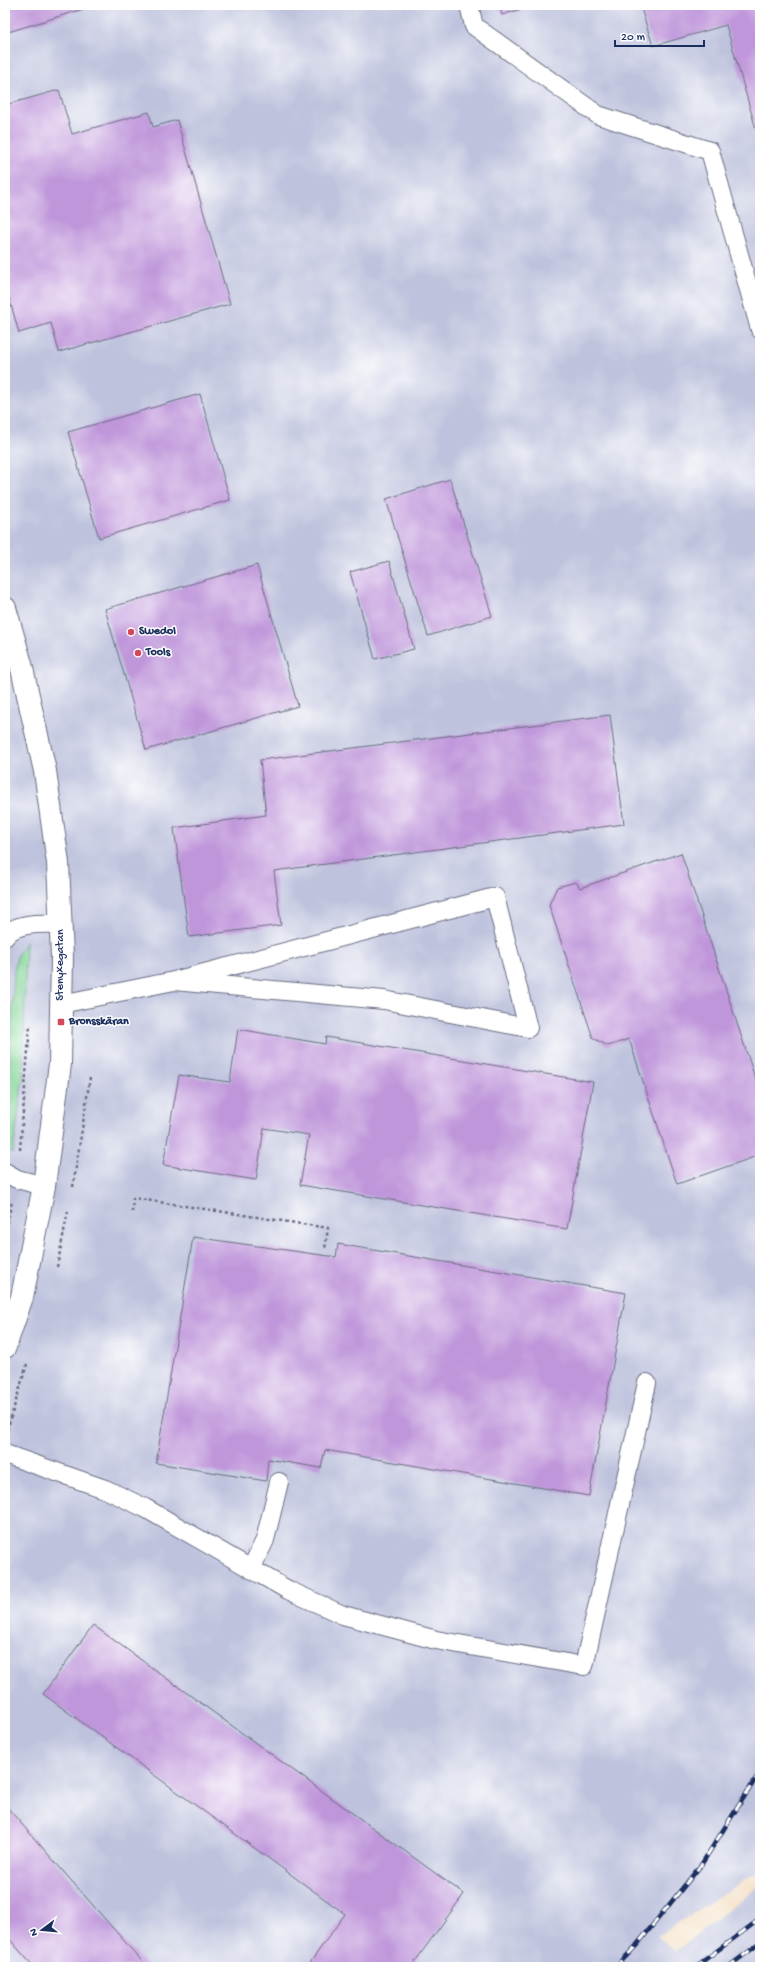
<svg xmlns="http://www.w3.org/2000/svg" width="765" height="1972" viewBox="0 0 765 1972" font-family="'Gochi Hand',sans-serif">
<rect width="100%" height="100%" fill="#fff"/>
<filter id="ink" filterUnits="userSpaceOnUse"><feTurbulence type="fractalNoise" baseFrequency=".025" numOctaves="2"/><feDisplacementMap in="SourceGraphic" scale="8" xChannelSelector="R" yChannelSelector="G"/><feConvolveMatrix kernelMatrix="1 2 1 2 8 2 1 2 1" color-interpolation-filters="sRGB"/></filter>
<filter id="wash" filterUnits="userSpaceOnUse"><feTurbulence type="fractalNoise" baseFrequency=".012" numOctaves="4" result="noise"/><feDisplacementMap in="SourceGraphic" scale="16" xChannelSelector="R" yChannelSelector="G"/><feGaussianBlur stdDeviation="0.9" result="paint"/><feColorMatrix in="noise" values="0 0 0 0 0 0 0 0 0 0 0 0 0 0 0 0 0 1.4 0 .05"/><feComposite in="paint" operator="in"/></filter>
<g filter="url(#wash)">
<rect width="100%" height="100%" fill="#f3dec1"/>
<polygon fill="#bec2dd" points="5,5 760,5 760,1871 657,1936 675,1951 760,1885 760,1967 5,1967"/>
<polygon fill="#82d394" stroke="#4e8179" points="26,941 23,1077 13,1154 10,1152 7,1140 7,1115 14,971 17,956"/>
<g id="blocks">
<g fill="#bf96da">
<polygon points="5,5 96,5 5,33"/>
<polygon points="499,5 534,5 502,15"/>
<polygon points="640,5 760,5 760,143 726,25 653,46"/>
<polygon points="59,90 72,134 149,112 153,127 177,120 230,304 59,352 51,323 19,333 5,283 5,105"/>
<polygon points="200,394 230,500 99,538 68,432"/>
<polygon points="450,479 492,616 428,636 386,499"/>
<polygon points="389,561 414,649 375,659 350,572"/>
<polygon points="257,565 298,706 146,750 105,609"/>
<polygon points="610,715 624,824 274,871 281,925 189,937 174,828 266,815 260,760"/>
<polygon points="681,853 760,1093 760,1155 677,1184 629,1039 608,1046 593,1038 549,905 557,887 576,882 580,888"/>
<polygon points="238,1029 325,1044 326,1037 593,1082 567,1229 300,1185 309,1135 264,1128 256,1180 163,1165 179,1075 230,1082"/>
<polygon points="193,1237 336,1257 338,1244 626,1293 589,1496 325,1450 321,1468 268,1459 266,1481 156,1463"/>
<polygon points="93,1625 464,1894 411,1967 307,1967 345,1914 43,1694"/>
<polygon points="5,1805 147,1967 34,1967 5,1934"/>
</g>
</g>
</g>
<g filter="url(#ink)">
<use href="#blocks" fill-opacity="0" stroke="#676c81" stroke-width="1"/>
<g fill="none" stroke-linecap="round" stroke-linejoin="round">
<g stroke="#676c81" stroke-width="20">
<g id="service">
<polyline points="469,5 474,26 598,115 710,151 760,329"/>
<path d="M5,937C15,921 45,924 61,924"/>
<polyline points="61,1004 174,981 384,1000 528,1028 495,897 174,981"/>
<polyline points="5,1172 17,1179 44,1186"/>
<polyline points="5,1454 105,1489 145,1508 288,1590 343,1615 436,1640 584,1666 647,1383"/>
<polyline points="251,1569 265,1540 279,1482"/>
</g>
</g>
<g stroke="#676c81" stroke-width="24">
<polyline id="tertiary" points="5,608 21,664 45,771 58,863 62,957 60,1064 44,1186 22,1297 5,1347"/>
</g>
<g stroke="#676c81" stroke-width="2.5" stroke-dasharray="3 3" stroke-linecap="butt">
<polyline points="20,1150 30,1025"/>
<polyline points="73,1187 90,1078"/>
<polyline points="132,1212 133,1198 328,1228 325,1249"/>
<polyline points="5,1229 12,1202"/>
<polyline points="57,1267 68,1211"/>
<polyline points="7,1430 27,1364"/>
</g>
<use href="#service" stroke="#fff" stroke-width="18"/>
<use href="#tertiary" stroke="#fff" stroke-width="22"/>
<g stroke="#1b2f5e" stroke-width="4.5">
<g id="rail">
<polyline points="616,1967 636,1946 701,1865 760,1772"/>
<polyline points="695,1967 760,1919"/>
<polyline points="728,1967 760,1943"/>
</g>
</g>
<use href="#rail" stroke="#fff" stroke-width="3" stroke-dasharray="9" stroke-linecap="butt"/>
</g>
</g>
<g fill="#d1495b" stroke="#fff" stroke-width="1.5">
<circle cx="131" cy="632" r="4"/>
<circle cx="138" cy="653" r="4"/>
<rect x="57" y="1018" width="8" height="8" rx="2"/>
</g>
<g text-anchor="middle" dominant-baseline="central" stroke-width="3" stroke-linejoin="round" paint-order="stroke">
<g font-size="12" font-weight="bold" fill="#1b2f5e" stroke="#fff" text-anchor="start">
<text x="139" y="632">Swedol</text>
<text x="146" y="653">Tools</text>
<text x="69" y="1022">Bronsskäran</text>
</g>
<g font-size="12" fill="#1b2f5e" stroke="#fff">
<text transform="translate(61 965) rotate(-90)">Stenyxegatan</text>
</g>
</g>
<rect width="765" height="1972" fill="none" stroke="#fff" stroke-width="20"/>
<g transform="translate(42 1930) rotate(254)" stroke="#ffffff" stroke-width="3" paint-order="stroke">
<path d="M0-3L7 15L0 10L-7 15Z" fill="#1b2f5e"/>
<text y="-6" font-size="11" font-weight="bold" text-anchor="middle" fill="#1b2f5e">N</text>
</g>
<path d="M615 40v6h89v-6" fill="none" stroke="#1b2f5e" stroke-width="2"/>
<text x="621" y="40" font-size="12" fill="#1b2f5e" stroke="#ffffff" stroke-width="3" paint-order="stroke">20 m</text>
</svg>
